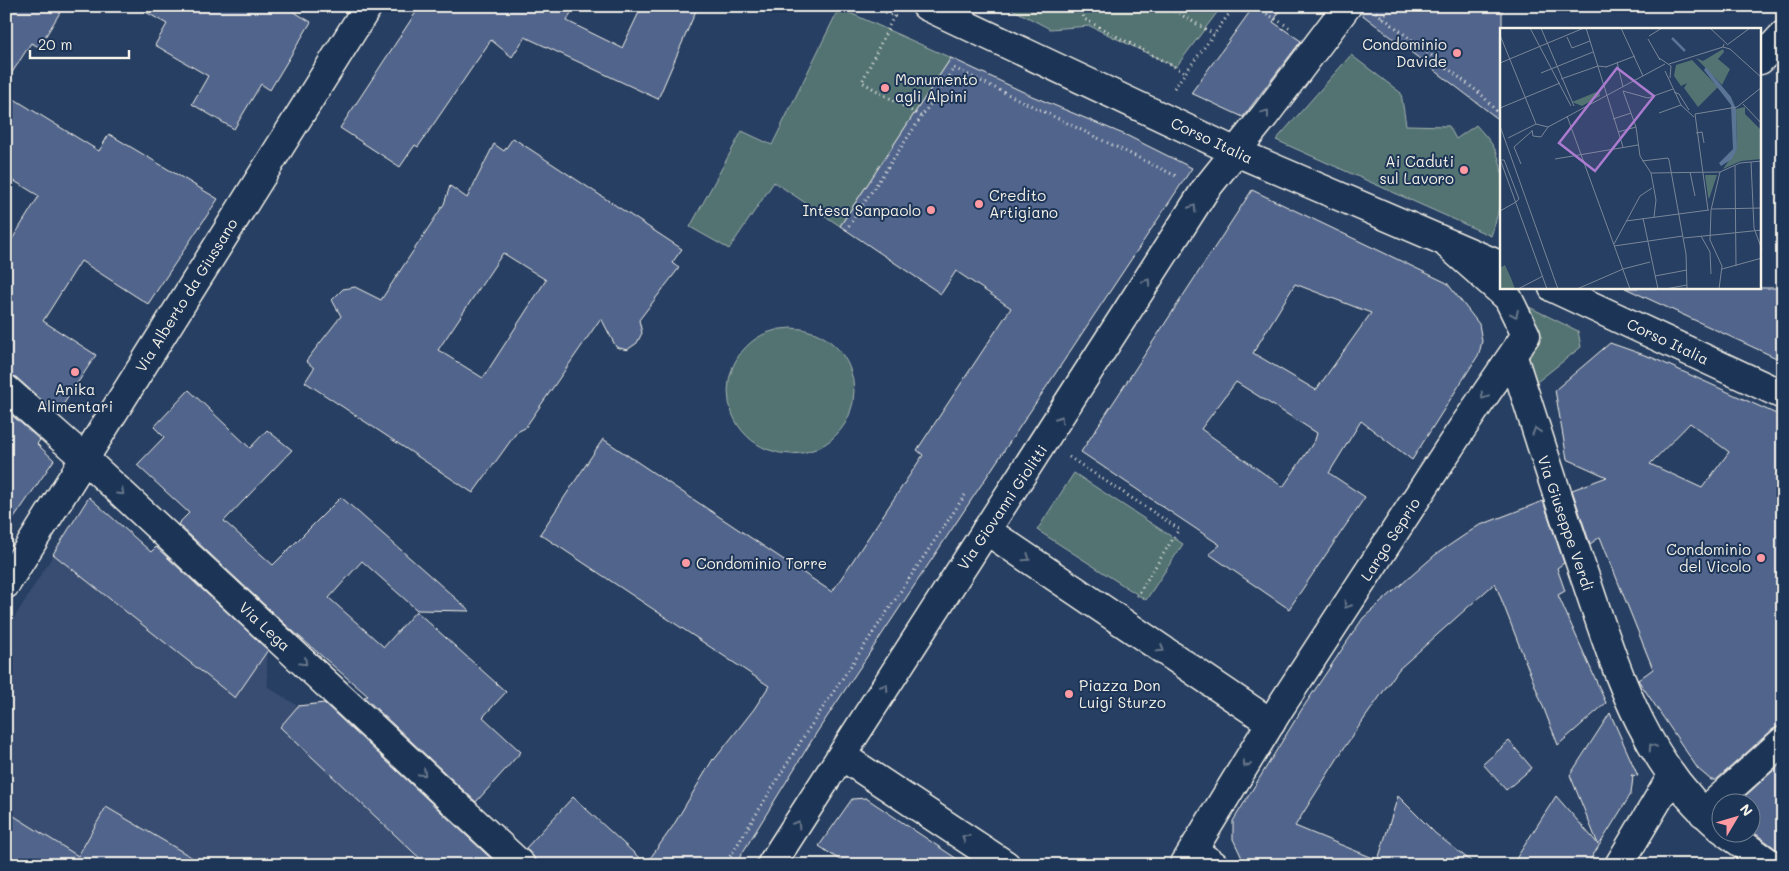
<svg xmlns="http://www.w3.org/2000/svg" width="1789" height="871" viewBox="0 0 1789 871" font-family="Mali,sans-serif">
<rect width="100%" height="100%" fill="#273f62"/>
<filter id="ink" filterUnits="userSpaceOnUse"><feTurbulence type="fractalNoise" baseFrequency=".02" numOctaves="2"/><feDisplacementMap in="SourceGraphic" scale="10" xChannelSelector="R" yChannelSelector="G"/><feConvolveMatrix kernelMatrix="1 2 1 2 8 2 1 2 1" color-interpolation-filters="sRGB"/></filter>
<g filter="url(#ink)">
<polygon fill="#384d71" points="89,497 266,652 268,687 298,706 323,703 500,865 6,865 6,631"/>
<g fill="#537373" stroke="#a4b2ae">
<polygon points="1006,6 1222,6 1176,67 1090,26 1050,29"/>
<polygon points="839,8 951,58 840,226 774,182 729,249 690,227 742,131 772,145"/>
<path d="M1351,55L1401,93L1406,125L1449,126L1456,139L1476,125C1482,132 1489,139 1493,146C1510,173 1500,209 1491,236L1276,140Z"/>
<polygon points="1529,307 1578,331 1581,347 1537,382 1523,346"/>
<circle cx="791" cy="391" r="63"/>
<polygon points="1074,473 1183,544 1146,600 1037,530"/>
</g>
<g fill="#51658c" stroke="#f4f1e8" fill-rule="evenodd">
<polygon points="6,6 64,6 39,47 31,43 6,82"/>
<polygon points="135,6 284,6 311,22 270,90 261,84 234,129 192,104 208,76 155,45 167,24"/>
<polygon points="420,6 574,6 567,21 622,48 642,6 698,6 658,99 525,37 512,57 491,40 418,147 415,145 400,167 340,128"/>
<polygon points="1254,6 1283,6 1273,22 1301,41 1243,117 1191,93"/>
<polygon points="1362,6 1502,6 1502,122 1360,13"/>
<polygon points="951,58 1032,96 1128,136 1192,168 817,732 735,865 536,865 536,860 526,848 573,797 646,864 673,826 713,759 714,760 754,709 769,686 540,534 603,439 832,592 923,455 917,450 1011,308 956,271 941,294 840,226"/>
<polygon points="6,94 99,151 109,134 218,199 148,304 81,261 43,321 96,355 57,414 16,377 6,374 6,249 39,196 6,176"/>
<path d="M513,138L682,249L672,263L679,268L639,320L642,333L637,343L627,350L616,347L601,318L525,428L517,432L473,493L305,382L314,368L306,361L341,316L332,300L343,289L355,287L381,300L444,204L450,186L467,198L494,144L504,151ZM503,253L546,280L483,378L438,350Z"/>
<path d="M1252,190L1447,283L1479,324L1482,341L1479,354L1412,460L1361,421L1329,473L1365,497L1289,609L1209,554L1220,545L1081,452ZM1295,284L1371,313L1316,390L1253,353ZM1236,382L1317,433L1315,440L1283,487L1201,429Z"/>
<polygon points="1625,288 1783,288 1783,361"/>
<path d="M1610,343L1653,358L1783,417V726L1773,729L1716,780H1711L1698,769L1638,680L1653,669L1600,537L1590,544L1572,490L1607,477L1567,459L1555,390ZM1690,423L1729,452L1702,488L1650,464Z"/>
<polygon points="189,390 250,448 267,430 292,450 224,521 273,565 341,497 470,611 417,610 362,561 329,598 384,647 416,611 506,692 483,717 521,752 476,802 364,697 368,696 286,625 178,524 189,513 137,465 164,437 154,427"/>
<polygon points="6,410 40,440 37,444 54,460 6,530"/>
<polygon points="89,497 151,552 156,547 268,650 235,698 53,554"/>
<polygon points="1543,501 1564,563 1557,568 1565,591 1558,595 1606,703 1558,745 1495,583 1399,669 1346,745 1295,826 1378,860 1398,796 1436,834 1476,865 1250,865 1242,858 1233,839 1233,821 1302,709 1363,618 1435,555 1478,526"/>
<polygon points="324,703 498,865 427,865 280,727 298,706"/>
<polygon points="1610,713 1638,776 1631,775 1633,777 1631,794 1587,865 1512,865 1556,796 1598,844 1570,775"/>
<polygon points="1509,741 1532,768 1506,790 1483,764"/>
<polygon points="1783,762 1783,854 1752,831 1752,804 1743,804 1744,797"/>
<polygon points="866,798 966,865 847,865 819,846 852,799"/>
<polygon points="106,807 205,865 6,865 6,811 78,856"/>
</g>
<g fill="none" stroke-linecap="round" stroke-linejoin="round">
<g stroke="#f4f1e8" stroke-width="31">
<g id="street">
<polyline points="1760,60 1783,35"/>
<path d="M1513,357C1537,431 1560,506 1586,580C1617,672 1644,764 1722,829"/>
<polyline points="6,389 85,459 521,865"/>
<polyline points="986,530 1271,723"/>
<polyline points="842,756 1006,865"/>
<polyline points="1703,813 1783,741"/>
<polyline points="1728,834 1772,865"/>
<polyline points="1194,851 1214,865"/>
<polyline points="771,865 1205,190 1265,115 1347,6"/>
<polyline points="1184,865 1281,706 1461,430 1526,335 1508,298 1448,245"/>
<polyline points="1619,865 1672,776"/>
</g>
</g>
<g stroke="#f4f1e8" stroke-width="31">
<g id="secondary">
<polyline points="926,6 1236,152 1502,266"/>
<polyline points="1553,288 1783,395"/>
<polyline points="6,584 368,6"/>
</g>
</g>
<g stroke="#f4f1e8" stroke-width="3" stroke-dasharray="1 4" stroke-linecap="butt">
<polyline points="872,6 898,18"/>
<polyline points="1081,6 1084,19 1186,73"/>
<polyline points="1166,6 1214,34"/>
<polyline points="1254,6 1292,29"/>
<polyline points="1376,12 1483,96 1502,118"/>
<polyline points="894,16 862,82 922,117"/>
<polyline points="1382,18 1391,6"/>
<polyline points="1174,88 1235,6"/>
<polyline points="846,230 954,68 1176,176"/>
<polyline points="1069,457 1179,529 1137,596"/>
<polyline points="725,865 806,733 965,495"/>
</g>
<use href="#street" stroke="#1d3557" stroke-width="28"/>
<use href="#secondary" stroke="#1d3557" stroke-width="28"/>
</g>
<defs><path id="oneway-chevron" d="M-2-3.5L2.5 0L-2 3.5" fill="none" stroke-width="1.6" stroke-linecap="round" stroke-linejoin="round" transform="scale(1.25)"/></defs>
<g stroke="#68778a">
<use href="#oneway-chevron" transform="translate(1266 113) rotate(-53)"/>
<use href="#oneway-chevron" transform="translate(1193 208) rotate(-58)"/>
<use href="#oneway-chevron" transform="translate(1147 282) rotate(-57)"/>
<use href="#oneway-chevron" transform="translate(1515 314) rotate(65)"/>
<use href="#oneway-chevron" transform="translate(1484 396) rotate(124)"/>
<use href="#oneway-chevron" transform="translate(1060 419) rotate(-57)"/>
<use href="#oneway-chevron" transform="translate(1536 431) rotate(-107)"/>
<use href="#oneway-chevron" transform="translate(121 492) rotate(43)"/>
<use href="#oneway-chevron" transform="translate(1027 558) rotate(34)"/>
<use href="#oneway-chevron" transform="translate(1347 605) rotate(123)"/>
<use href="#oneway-chevron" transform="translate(1161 649) rotate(34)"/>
<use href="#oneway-chevron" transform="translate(304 662) rotate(43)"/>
<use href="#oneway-chevron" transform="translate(885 687) rotate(-58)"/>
<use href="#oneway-chevron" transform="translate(1652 747) rotate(-123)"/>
<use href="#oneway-chevron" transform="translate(1246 764) rotate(121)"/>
<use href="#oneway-chevron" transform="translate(423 773) rotate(43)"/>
<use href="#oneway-chevron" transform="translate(797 824) rotate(-57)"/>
<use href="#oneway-chevron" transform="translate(965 838) rotate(-146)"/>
</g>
</g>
<g fill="#ff9aa2" stroke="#1d3557" stroke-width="2">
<circle cx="1457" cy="53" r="5"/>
<circle cx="885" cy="88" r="5"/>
<circle cx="1464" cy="170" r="5"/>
<circle cx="979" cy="204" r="5"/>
<circle cx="931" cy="210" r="5"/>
<circle cx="75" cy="372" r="5"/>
<circle cx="1761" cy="558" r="5"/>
<circle cx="686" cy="563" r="5"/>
<circle cx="1069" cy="694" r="5"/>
</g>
<g text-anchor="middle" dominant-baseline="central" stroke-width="4" stroke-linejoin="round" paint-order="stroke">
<g font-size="15" fill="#f4f1e8" stroke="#1d3557" text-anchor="end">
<text x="1447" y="44">Condominio<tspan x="1447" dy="17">Davide</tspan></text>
<text x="895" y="79" text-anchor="start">Monumento<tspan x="895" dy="17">agli Alpini</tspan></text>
<text x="1454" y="161">Ai Caduti<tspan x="1454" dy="17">sul Lavoro</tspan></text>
<text x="989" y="195" text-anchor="start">Credito<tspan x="989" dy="17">Artigiano</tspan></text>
<text x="921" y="210">Intesa Sanpaolo</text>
<text x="75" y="389" text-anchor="middle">Anika<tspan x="75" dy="17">Alimentari</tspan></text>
<text x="1751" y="549">Condominio<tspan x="1751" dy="17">del Vicolo</tspan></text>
<text x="696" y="563" text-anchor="start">Condominio Torre</text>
<text x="1079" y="685" text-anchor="start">Piazza Don<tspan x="1079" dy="17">Luigi Sturzo</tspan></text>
</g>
<g font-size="15" fill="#f4f1e8" stroke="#1d3557">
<text transform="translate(1212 140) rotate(25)">Corso Italia</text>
<text transform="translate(186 295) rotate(-58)">Via Alberto da Giussano</text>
<text transform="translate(1668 341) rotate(25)">Corso Italia</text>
<text transform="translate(1002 507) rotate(-56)">Via Giovanni Giolitti</text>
<text transform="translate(1566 523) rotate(71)">Via Giuseppe Verdi</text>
<text transform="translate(1390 539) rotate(-57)">Largo Seprio</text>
<text transform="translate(265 626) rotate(43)">Via Lega</text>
</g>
</g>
<g transform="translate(1500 28)">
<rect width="261" height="261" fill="#273f62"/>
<path d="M223,21L224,24L218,31L230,41L222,57L196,30L203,33ZM192,32L218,59L198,79L184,60L187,55L181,58L174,48L176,37ZM99,63L100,68L82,78L72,74ZM245,79V86L261,102V131L241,133L223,141L237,121L236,81ZM205,147H217L209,171L208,168ZM5,237L11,250L15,261H0V240Z" fill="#537373"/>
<path d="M206,39L231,69L236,81L237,121L232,131L221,138L219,135L233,121L231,77L204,42Z" fill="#5a7595"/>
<path fill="none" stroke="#5a7595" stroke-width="2.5" d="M172,10L185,23"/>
<path fill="none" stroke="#798698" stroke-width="1" d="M30,0L71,78M41,0L74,78M86,0L123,119M121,0L143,48M210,0L227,16M0,7L36,96M149,8L162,0M67,9L72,20L90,13M148,11L160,32M224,16L223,19L230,21L262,50M227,17L250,0M159,30L171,38L170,50M117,34L123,59M0,35L84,0M169,36L223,19M106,39L135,28M165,43L181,77L194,89M41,45L93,24M61,51L98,38L107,39M123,63L136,99L140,128L151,145M123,63L148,70L173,61M174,64L179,66L189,82M243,76L262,96M0,80L60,55M159,85L181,77M195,86L208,182M195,86L237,79L262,59M67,88L130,261M113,91L131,85M0,98L58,261M48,99L165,36M32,102L33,108L41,109L48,99M118,104L136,99M196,105L202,104L204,115M8,110L36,96L48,99M0,131L47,261M55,131L138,117M0,132H4L6,137L19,171L16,174M142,133L168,130L169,132L186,226L187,261M251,134L254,200L262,222M21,136L14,119L32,103M235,138L236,238M190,144L195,168M151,145L220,144L240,135L262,133M151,145L156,172L154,189M212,181L262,180M0,183L16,174M143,190L158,261M126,193L209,182M201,208L210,224L211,246M184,210L262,202M114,216L140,168L152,160M114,218L183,208M222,241L262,230M155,248L187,242M18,261L43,248M77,261L123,241L150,234M165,261L187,257M219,261L222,238L210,212L211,182L220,144"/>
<path fill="#ab7bcf" fill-opacity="0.15" stroke="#ab7bcf" stroke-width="2.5" d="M117,40L154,68L95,143L59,115Z"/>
<rect width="261" height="261" fill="none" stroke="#f4f1e8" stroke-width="2.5"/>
</g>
<rect width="1789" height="871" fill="none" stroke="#1d3557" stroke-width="25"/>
<rect x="12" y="12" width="1764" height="846" fill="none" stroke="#f4f1e8" stroke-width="2" filter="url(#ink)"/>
<g transform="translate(1736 818) rotate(52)"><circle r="24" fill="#1d3557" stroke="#738091"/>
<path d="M0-4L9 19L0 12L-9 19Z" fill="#ff9aa2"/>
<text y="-8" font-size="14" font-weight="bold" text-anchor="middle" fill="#f4f1e8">N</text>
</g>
<path d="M30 50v8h99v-8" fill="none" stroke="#f4f1e8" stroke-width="2.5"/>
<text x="38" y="50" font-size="15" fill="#f4f1e8" stroke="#1d3557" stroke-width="4" paint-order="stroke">20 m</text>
</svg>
